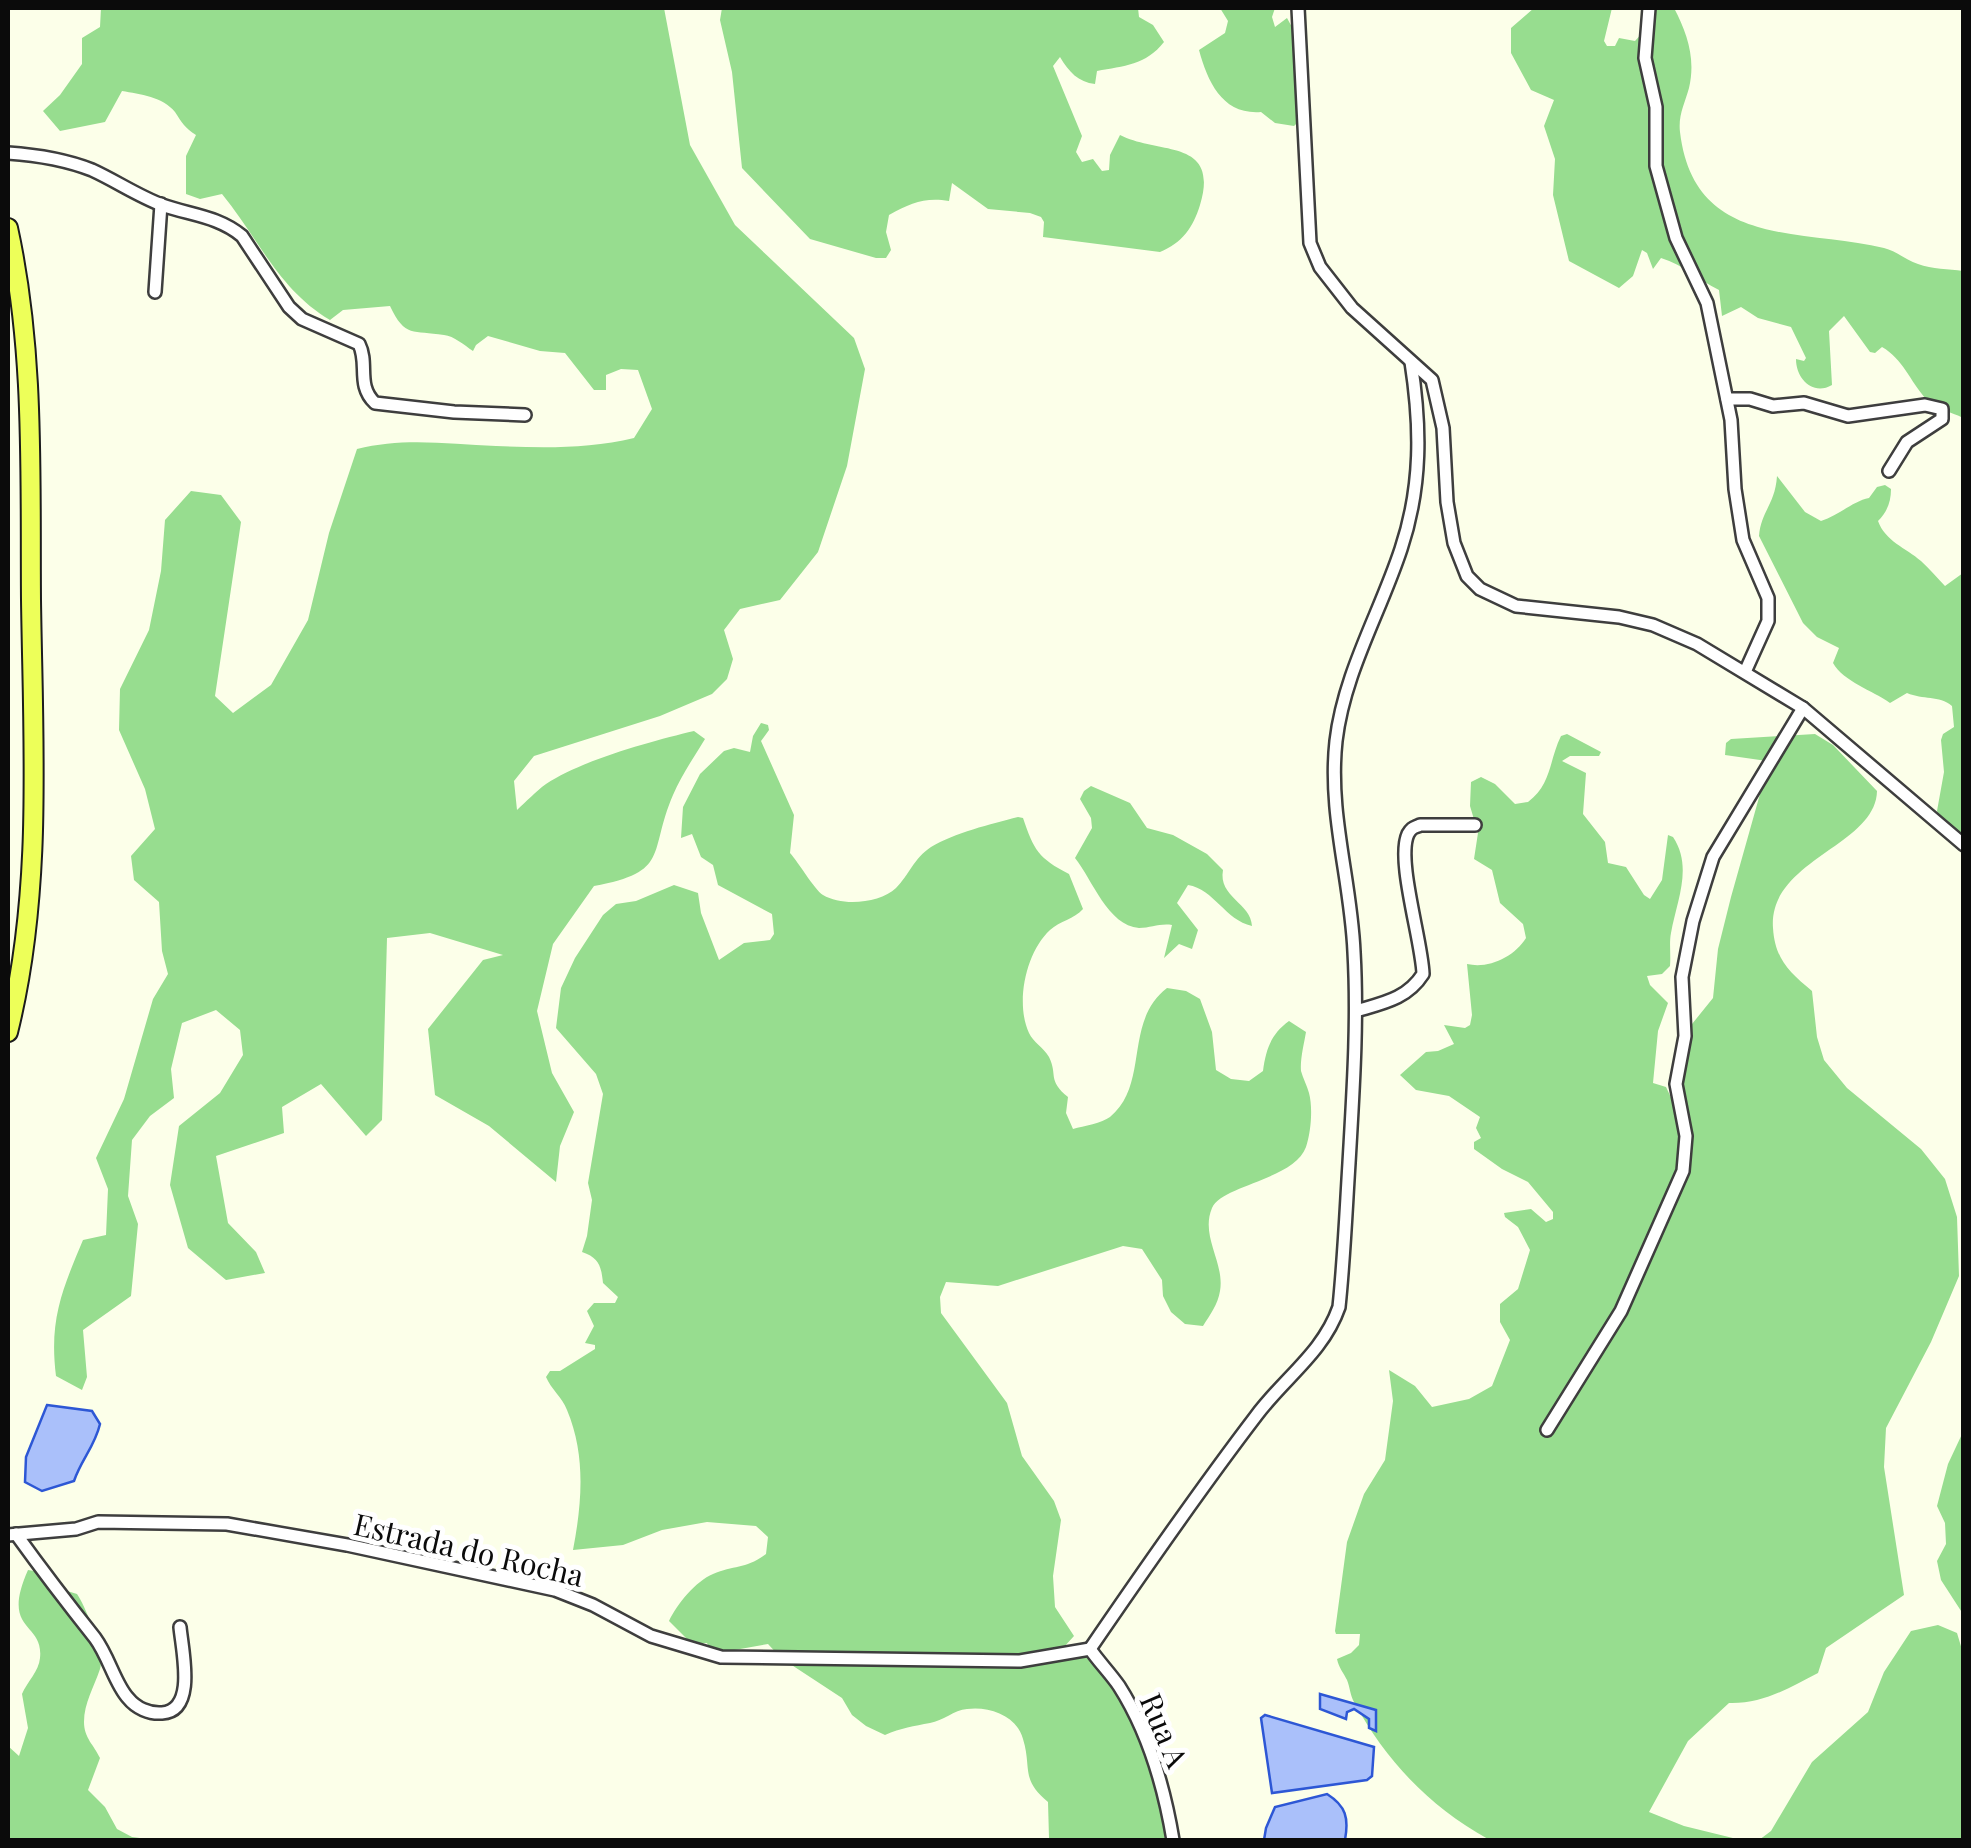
<svg xmlns="http://www.w3.org/2000/svg" width="1971" height="1848" viewBox="0 0 1971 1848" font-family="'Playfair Display',serif">
<rect width="100%" height="100%" fill="#fcffe9"/>
<g fill="#97dd8f">
<path d="M101,8H664L690,145L735,225L854,338L865,369L847,466L818,552L780,600L740,609L724,630L733,659L727,679L712,694L660,716L534,756L514,781L517,810C526,802 536,791 546,784C582,760 652,741 694,731L705,739C694,757 681,776 673,795C648,853 671,872 594,886L553,944L537,1011L552,1073L574,1112L560,1146L556,1182L489,1126L435,1095L428,1029L483,960L503,955L430,933L387,938L382,1120L366,1136L321,1084L282,1107L284,1133L216,1156L228,1223L256,1252L265,1273L226,1280L188,1248L170,1185L179,1126L220,1093L243,1055L240,1030L216,1010L182,1023L171,1069L174,1098L150,1116L132,1140L128,1196L138,1224L131,1296L83,1330L87,1377L82,1390L56,1376C49,1320 62,1290 83,1240L106,1235L108,1189L96,1158L124,1099L153,999L168,974L162,951L159,902L134,880L131,856L155,829L145,789L119,730L120,689L149,630L161,571L165,520L191,491L221,495L241,522L215,696L233,713L271,685L308,620L329,533L357,449C403,437 449,444 496,446C542,448 589,449 634,438L652,409L638,370L621,369L606,375V390H594L565,353L540,351L488,336L476,345L473,351C464,345 454,336 444,335C413,330 405,338 390,306L343,310L330,320C278,289 259,239 222,194L200,199L186,194V156L196,135C185,128 182,123 175,112C163,97 140,94 122,91L105,122L60,131L43,111L60,95L82,64V38L100,27Z"/>
<path d="M722,8H1138L1139,17L1153,25L1164,42C1146,65 1124,66 1097,71L1095,84C1078,82 1069,72 1060,57L1053,66L1082,136L1076,152L1082,162L1093,159L1102,171L1109,170L1110,155L1120,135C1159,155 1220,138 1200,205C1193,228 1182,243 1160,252L1043,237L1044,222L1041,217L1030,213L988,209L952,183L949,201C925,197 911,203 889,215L886,232L891,250L886,258H876L810,239L742,168L732,72L720,20Z"/>
<path d="M1220,8H1275L1272,17L1275,27L1287,18L1293,29L1303,117L1294,126L1275,123L1261,112C1223,115 1208,83 1199,50L1225,33L1228,21Z"/>
<path d="M1534,8H1612L1604,41L1607,46H1615L1619,38L1635,41L1644,31L1651,8H1674C1687,33 1696,58 1689,88C1685,103 1678,115 1680,132C1694,249 1801,228 1884,248C1896,251 1906,260 1918,264C1932,269 1949,269 1963,271V418C1952,412 1935,409 1926,399C1910,381 1903,359 1882,347L1875,353L1870,352L1844,316L1829,331L1832,385C1813,396 1796,379 1796,359L1804,361L1806,358L1791,327L1758,318L1741,307L1722,316L1719,290C1698,280 1684,265 1661,258L1653,269L1647,253L1642,250L1633,276L1619,288L1569,261L1553,195L1555,159L1544,126L1554,100L1531,90L1511,53V28Z"/>
<path d="M1777,476L1805,512L1821,521C1838,516 1853,501 1869,498L1877,487L1885,485L1891,489C1891,502 1887,512 1878,521C1885,541 1906,548 1921,561C1930,569 1937,578 1945,586L1963,573V836L1940,819L1937,811L1944,772L1941,740L1943,734L1954,727L1952,706C1939,695 1923,700 1907,693L1890,703C1872,690 1844,682 1833,663L1839,648L1817,637L1803,623L1759,536C1761,511 1775,505 1777,476Z"/>
<path d="M761,723L768,725L769,730L761,741L794,815L790,853C799,863 814,889 823,895C843,907 880,903 896,888C909,875 914,858 931,847C954,833 991,824 1018,817L1023,818C1034,850 1038,858 1069,874L1083,909C1074,919 1060,921 1050,930C1026,952 1015,1003 1029,1033C1033,1042 1044,1048 1049,1057C1058,1075 1047,1080 1068,1097L1066,1113L1073,1129C1084,1126 1102,1123 1110,1117C1150,1084 1123,1022 1167,988L1186,991L1200,999L1212,1032L1216,1070L1231,1079L1249,1081L1263,1071C1266,1049 1271,1034 1289,1021L1306,1032C1304,1044 1300,1059 1301,1071C1303,1078 1307,1086 1309,1093C1313,1108 1311,1132 1306,1147C1294,1180 1222,1185 1212,1208C1200,1236 1225,1263 1220,1291C1218,1304 1210,1315 1203,1326L1185,1324L1171,1312L1163,1296L1162,1280L1142,1249L1123,1246L998,1286L946,1282L940,1297L941,1313L1007,1403L1022,1456L1054,1501L1061,1520L1053,1576L1055,1607L1074,1636L1063,1648C1076,1656 1092,1657 1104,1668C1137,1698 1161,1796 1173,1840H1052L1049,1838L1048,1802C1020,1779 1032,1768 1023,1739C1017,1716 990,1706 967,1709C954,1710 943,1721 930,1723C914,1726 901,1728 885,1735L866,1726L852,1715L842,1698L781,1658L768,1644L712,1654L707,1643L692,1644L669,1621C677,1604 696,1581 713,1574C734,1565 746,1569 766,1554L768,1537L756,1526L707,1522L662,1530L623,1545L573,1550C582,1503 586,1455 567,1410C562,1397 551,1389 546,1377L550,1371H560L595,1349V1345L585,1343L594,1326L587,1311L594,1303H615L618,1297L603,1283C601,1265 599,1258 582,1252L587,1236L592,1200L588,1183L603,1094L596,1074L556,1028L561,988L575,958L603,915L616,904L636,901L674,885L698,893L701,913L719,960L744,943L770,940L774,934L772,914L718,885L713,865L701,857L692,834L681,838L683,807L700,774L724,751L734,748L750,752L753,736Z"/>
<path d="M1567,734L1601,752L1599,756H1570L1562,761L1586,773L1583,814L1605,842L1608,863L1626,867L1644,895L1650,899L1662,880L1668,835L1673,837C1693,867 1677,900 1671,933C1669,943 1671,955 1670,966L1662,974L1647,976L1650,985L1668,1003L1658,1031L1653,1083L1666,1087L1676,1108L1689,1122L1680,1086L1688,1029L1713,998L1718,949L1731,897L1760,794L1770,770L1767,761L1725,755L1726,743L1731,739L1815,734L1833,745L1877,791C1876,846 1768,860 1773,928C1775,959 1789,972 1812,991L1817,1037L1824,1060L1847,1088L1921,1149L1945,1179L1957,1217L1959,1276L1931,1342L1886,1428L1884,1467L1904,1595L1826,1648L1818,1673C1789,1688 1763,1704 1729,1703L1688,1741L1649,1812L1684,1826L1741,1840L1488,1839C1430,1807 1386,1761 1354,1702C1350,1695 1350,1687 1347,1680C1343,1672 1339,1668 1337,1659L1351,1653L1359,1645L1360,1634H1336L1335,1631L1347,1542L1364,1494L1385,1460L1393,1401L1389,1370L1415,1386L1432,1407L1469,1399L1492,1386L1510,1340L1500,1322V1304L1518,1289L1530,1250L1518,1227L1505,1217L1504,1213L1531,1209L1546,1222L1553,1219V1212L1528,1182L1502,1169L1474,1149V1142L1481,1138L1476,1128L1480,1117L1449,1096L1416,1090L1400,1075L1426,1052L1438,1051L1454,1044L1444,1025L1465,1028L1470,1025L1472,1015L1467,964C1489,969 1514,957 1526,938L1523,924L1500,903L1492,870L1474,859L1478,833L1470,806L1471,782L1481,777L1495,784L1515,804L1528,802C1552,784 1549,760 1561,736Z"/>
<path d="M1091,786L1130,803L1147,828L1173,835L1207,854L1223,870C1218,897 1251,903 1252,926C1225,920 1214,889 1188,885L1177,903L1198,930L1192,949L1179,944L1164,958L1172,925C1160,923 1151,928 1139,928C1108,926 1092,879 1075,858L1092,828L1091,818L1080,799L1084,791Z"/>
<polygon points="1963,1432 1963,1614 1941,1580 1937,1561 1946,1544 1945,1523 1937,1506 1948,1464"/>
<path d="M28,1570L34,1571L51,1586L77,1594C86,1607 105,1655 100,1669C94,1687 84,1703 84,1722C84,1738 94,1745 100,1758L88,1790L105,1807L117,1829L132,1837L155,1840H8V1746L19,1756L28,1728L22,1694C27,1682 39,1671 40,1658C44,1621 0,1633 28,1570Z"/>
<polygon points="1938,1625 1957,1633 1963,1653 1963,1840 1759,1840 1771,1831 1812,1762 1868,1712 1884,1672 1911,1631"/>
</g>
<g fill="#aac0fa" stroke="#2d57d5" stroke-width="2.5">
<path d="M47,1405L92,1411L100,1424C95,1446 81,1460 74,1481L42,1491L25,1482L26,1457Z"/>
<polygon points="1320,1694 1376,1710 1376,1731 1369,1728 1369,1719 1354,1709 1347,1712 1346,1719 1320,1709"/>
<polygon points="1265,1715 1374,1747 1372,1776 1367,1780 1272,1793 1261,1718"/>
<path d="M1327,1794C1346,1806 1349,1818 1345,1840H1264L1266,1828L1275,1807Z"/>
</g>
<g fill="none" stroke-linecap="round" stroke-linejoin="round">
<g stroke="#3e3e3e" stroke-width="16">
<g id="street">
<polyline points="1298,8 1310,243 1320,267 1352,308 1432,380 1443,428 1447,502 1454,543 1467,576 1480,589 1516,606 1619,617 1653,625 1697,644 1803,708 1964,845"/>
<polyline points="1649,8 1645,58 1656,107 1656,166 1676,238 1707,303 1731,420 1735,489 1743,540 1768,598 1768,621 1745,672"/>
<path d="M8,153C37,155 64,159 92,170C116,181 138,196 162,205C190,215 218,216 242,236L289,307L302,319L359,344C369,364 356,385 375,403L454,412L525,415"/>
<polyline points="155,292 161,204"/>
<polyline points="1727,399 1750,399 1773,406 1804,403 1848,416 1925,405 1942,409 1942,419 1907,442 1889,471"/>
<path d="M1356,1011C1383,1003 1407,999 1423,974C1422,941 1396,860 1408,834C1412,827 1414,828 1420,825H1475"/>
<polyline points="1547,1430 1621,1311 1683,1171 1686,1136 1676,1084 1685,1036 1682,977 1693,921 1713,857 1803,708"/>
<path d="M16,1534C42,1570 68,1604 95,1638C109,1657 115,1684 128,1698C136,1708 149,1714 162,1713C197,1711 182,1650 180,1627"/>
<polyline points="8,1535 76,1529 98,1522 227,1524 347,1545 555,1590 593,1605 651,1636 721,1657 1020,1661 1090,1649"/>
<path d="M1090,1649C1144,1570 1198,1492 1256,1416C1284,1378 1323,1353 1339,1307C1344,1259 1346,1211 1349,1163C1353,1093 1358,1022 1354,952C1351,880 1328,814 1336,741C1344,673 1380,613 1401,549C1422,486 1421,426 1411,362"/>
<path d="M1090,1649C1099,1662 1110,1673 1119,1686C1149,1733 1164,1786 1173,1840"/>
</g>
</g>
<g stroke="#1c1c1c" stroke-width="22">
<path id="primary" d="M8,228C35,351 30,476 31,600C33,744 43,892 8,1032"/>
</g>
<use href="#street" stroke="#fff" stroke-width="11"/>
<use href="#primary" stroke="#edff59" stroke-width="18"/>
</g>
<g text-anchor="middle" dominant-baseline="central" stroke-width="10" stroke-linejoin="round" paint-order="stroke">
<g font-size="30" fill="#0b0b0b" stroke="#fff">
<text transform="translate(469 1549) rotate(13)">Estrada do Rocha</text>
<text transform="translate(1165 1730) rotate(67)">Rua A</text>
</g>
</g>
<rect width="1971" height="1848" fill="none" stroke="#0b0b0b" stroke-width="20"/>
</svg>
